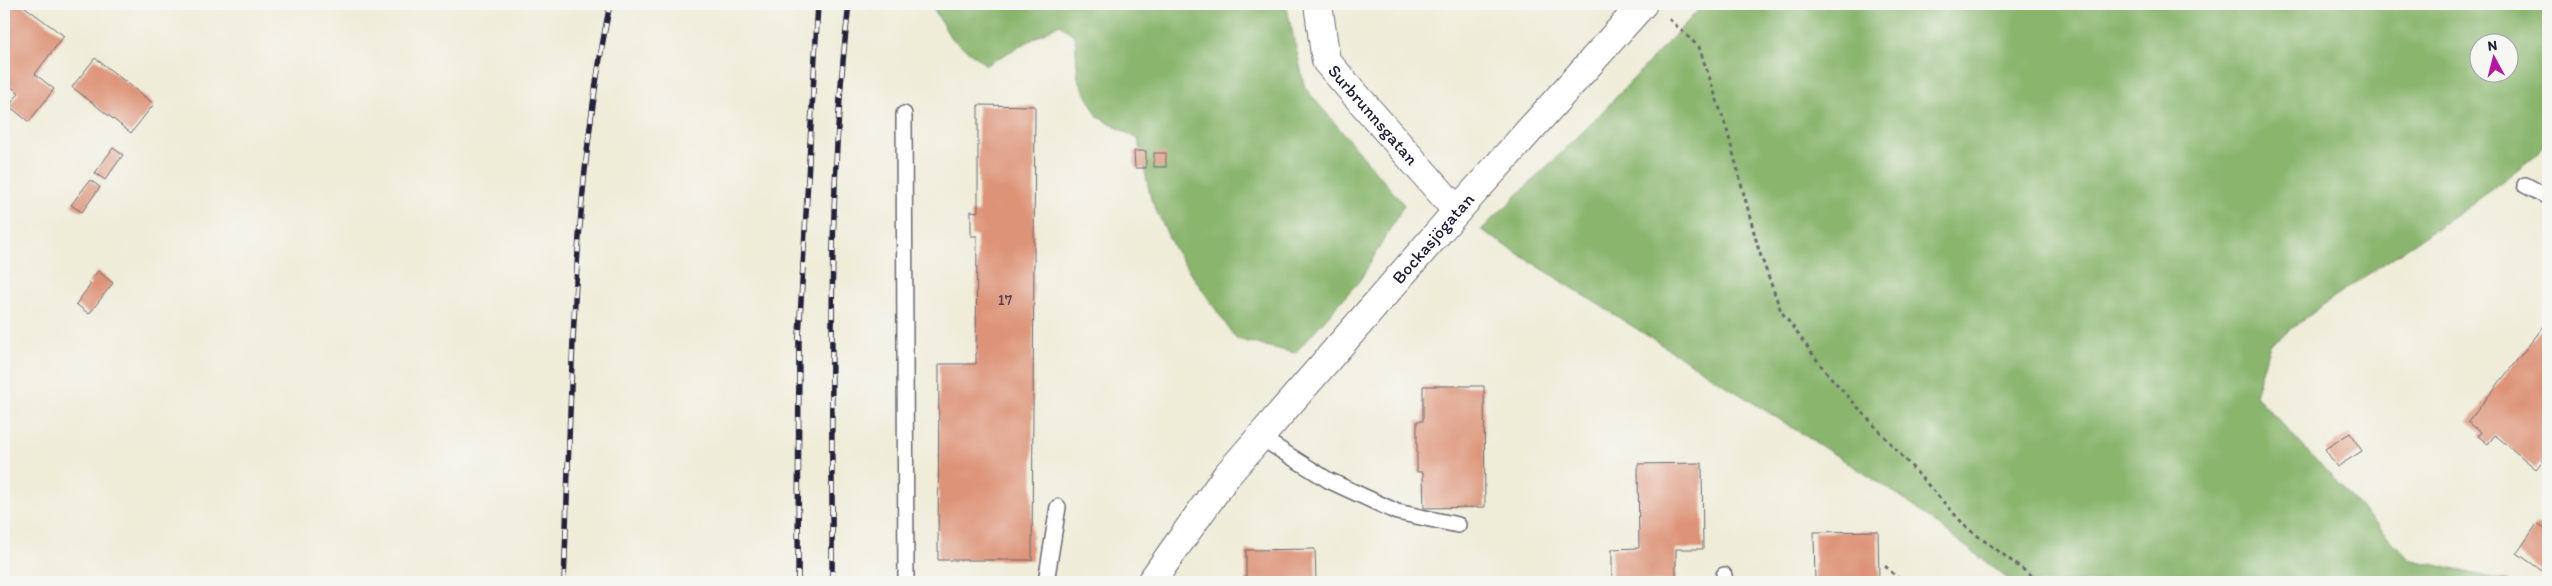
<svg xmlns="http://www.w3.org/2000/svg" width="2552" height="586" viewBox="0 0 2552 586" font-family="Itim,sans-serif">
<rect width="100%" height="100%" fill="#f6f6f2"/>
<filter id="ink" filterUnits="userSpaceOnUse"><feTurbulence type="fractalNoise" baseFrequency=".02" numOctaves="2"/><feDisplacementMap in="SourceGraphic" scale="10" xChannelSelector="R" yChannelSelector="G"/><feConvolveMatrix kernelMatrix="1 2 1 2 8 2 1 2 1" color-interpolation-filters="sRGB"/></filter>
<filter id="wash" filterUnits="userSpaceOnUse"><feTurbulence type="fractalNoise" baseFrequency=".0096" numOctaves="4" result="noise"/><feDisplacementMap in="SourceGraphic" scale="20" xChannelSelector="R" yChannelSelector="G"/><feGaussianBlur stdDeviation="1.12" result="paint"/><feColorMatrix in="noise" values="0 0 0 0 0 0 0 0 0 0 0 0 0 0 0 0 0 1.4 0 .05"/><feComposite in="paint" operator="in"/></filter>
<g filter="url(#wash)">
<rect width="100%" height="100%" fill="#efecd8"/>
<g fill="#89b56d" stroke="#566c54" fill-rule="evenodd">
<polygon points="931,4 1286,4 1305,88 1404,205 1360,280 1295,353 1236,339 1175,250 1151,199 1138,139 1098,117 1078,78 1075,37 1060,24 986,65 950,37"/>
<path d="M1704,4H2548V140L2536,155L2470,206L2334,297L2270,345L2255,395L2409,559L2509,582H2012L1900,496L1481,230L1586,129ZM2480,42H2510V72H2480Z"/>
</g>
<g id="blocks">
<g fill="#dd9377">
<polygon points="4,4 21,4 64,36 35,74 54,89 29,122 9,106 19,93 4,81"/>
<polygon points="95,58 154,104 131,133 72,87"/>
<polygon points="978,105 1035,106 1032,560 938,560 939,364 976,364 977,236 971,236 971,211 978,212"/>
<polygon points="113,148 123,155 105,180 95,173"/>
<polygon points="1134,151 1146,151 1146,168 1135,168"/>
<rect x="1154" y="153" width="12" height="14"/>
<polygon points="90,180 100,187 82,212 71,205"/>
<polygon points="98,271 113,283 89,314 76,304 91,284 89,282"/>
<polygon points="2548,321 2548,463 2544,459 2536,469 2495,435 2488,444 2478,436 2481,432 2468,422"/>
<polygon points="1423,386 1484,386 1485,507 1424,508 1423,472 1417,472 1417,421 1423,421"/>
<polygon points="2350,433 2362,451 2337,467 2325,449"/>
<polygon points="1702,463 1703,549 1676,549 1676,582 1612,582 1612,549 1639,548 1638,464"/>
<polygon points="2537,524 2548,531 2548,575 2517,553"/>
<polygon points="1878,531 1879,582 1815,582 1814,532"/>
<polygon points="1315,549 1316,582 1246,582 1246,550"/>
</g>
</g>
</g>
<g filter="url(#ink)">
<use href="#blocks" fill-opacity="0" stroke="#6a6972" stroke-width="1"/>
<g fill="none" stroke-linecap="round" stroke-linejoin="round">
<g stroke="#6a6972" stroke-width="18">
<g id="service">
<polyline points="904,114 906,582"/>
<polyline points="2525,185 2548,197"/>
<polyline points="1260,437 1328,480 1397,512 1458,525"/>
<polyline points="1724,575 1725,582"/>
<polyline points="1046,582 1058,507"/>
</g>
</g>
<g stroke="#6a6972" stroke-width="30">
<g id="minor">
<path id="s1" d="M1318,4L1326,61L1457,211"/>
<path id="s2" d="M1151,582L1227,475L1457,211L1643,4"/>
</g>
</g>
<g stroke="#6a6972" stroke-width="3" stroke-dasharray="4 4" stroke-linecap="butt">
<polyline points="1669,19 1699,47 1727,130 1759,251 1781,311 1825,371 1967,528 2040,582"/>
<polyline points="1885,566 1902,582"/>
</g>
<use href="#service" stroke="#fff" stroke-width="15"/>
<use href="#minor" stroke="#fff" stroke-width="28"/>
<g stroke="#22223b" stroke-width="5.5">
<g id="rail">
<path d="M564,582C572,389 571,194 610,4"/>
<polyline points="798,582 799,336 818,4"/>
<path d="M832,582C833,390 826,195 849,4"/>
</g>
</g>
<use href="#rail" stroke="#f6f6f2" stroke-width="4" stroke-dasharray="11" stroke-linecap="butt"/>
</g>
</g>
<g text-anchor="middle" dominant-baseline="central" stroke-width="4.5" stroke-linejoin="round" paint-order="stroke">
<g font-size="15" fill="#513e4a">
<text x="1005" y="300">17</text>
</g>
<g font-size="18" fill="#22223b" stroke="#f6f6f2">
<text stroke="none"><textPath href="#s1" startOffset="129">Surbrunnsgatan</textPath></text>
<text stroke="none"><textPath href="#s2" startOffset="445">Bockasjögatan</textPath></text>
</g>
</g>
<rect width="2552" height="586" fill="none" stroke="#f6f6f2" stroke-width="20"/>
<g transform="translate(2494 58) rotate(353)"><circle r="24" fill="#f6f6f2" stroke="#a1a1a9"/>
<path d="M0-4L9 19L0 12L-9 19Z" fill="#b5179e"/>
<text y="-8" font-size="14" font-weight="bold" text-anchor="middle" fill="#22223b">N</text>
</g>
</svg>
